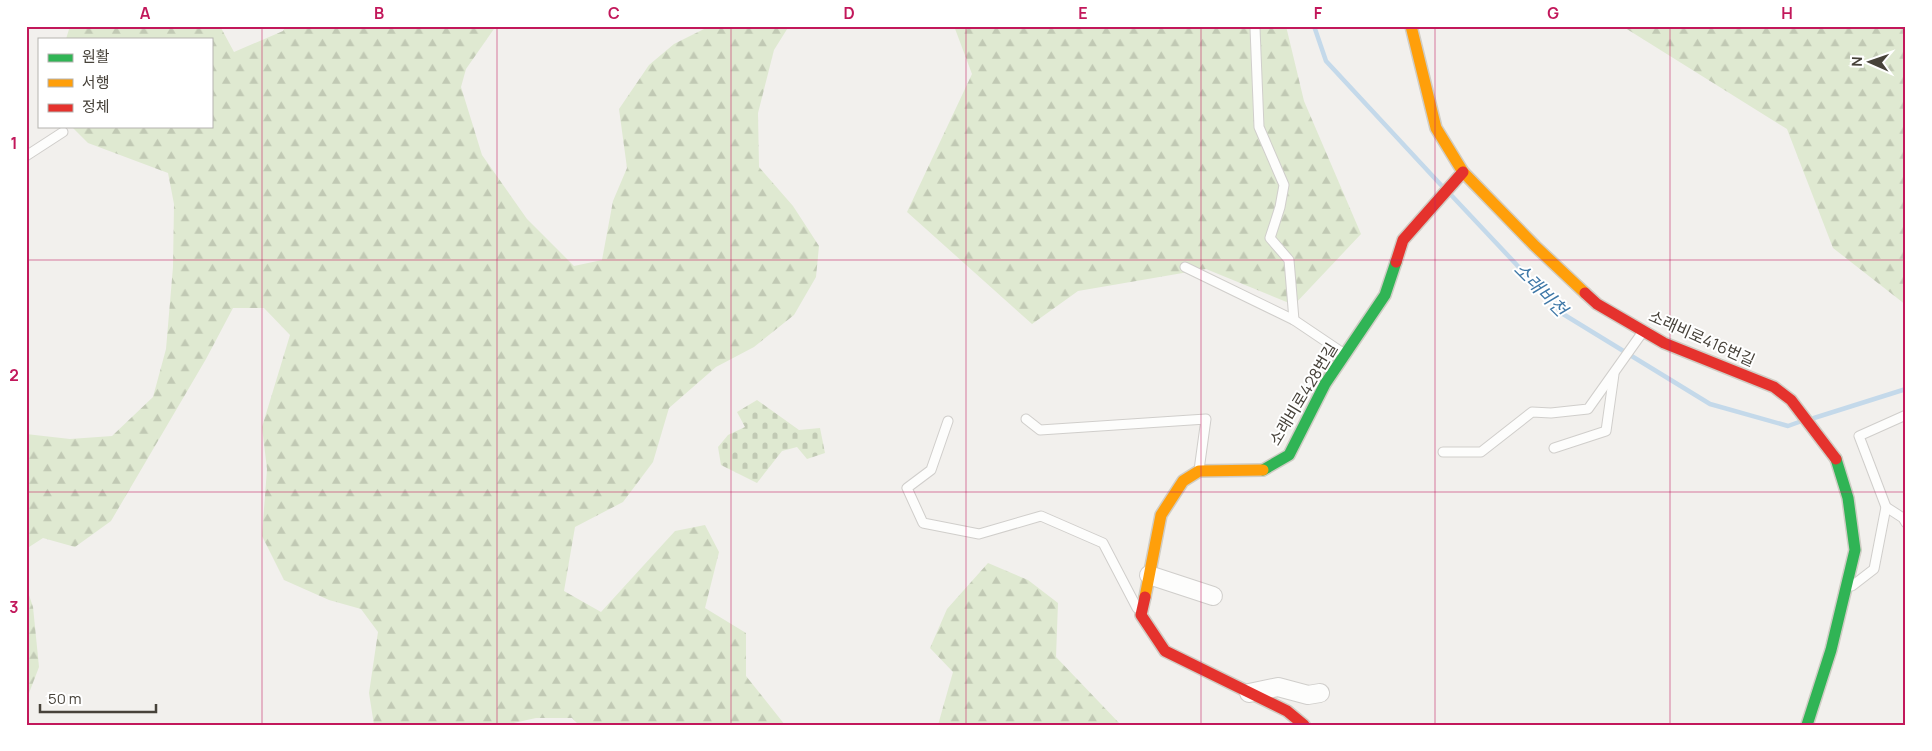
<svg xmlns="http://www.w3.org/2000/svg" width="1932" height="751" viewBox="0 0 1932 751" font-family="Manrope,'Noto Sans KR',sans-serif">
<defs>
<pattern id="forest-firs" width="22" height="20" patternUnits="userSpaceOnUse" patternTransform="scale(1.25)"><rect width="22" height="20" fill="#dfe9d1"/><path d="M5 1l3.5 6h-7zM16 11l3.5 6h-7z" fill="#c1c9b4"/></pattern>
<pattern id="cemetery-stones" width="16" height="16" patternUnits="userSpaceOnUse" patternTransform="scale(1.25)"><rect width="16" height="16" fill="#dfe9d1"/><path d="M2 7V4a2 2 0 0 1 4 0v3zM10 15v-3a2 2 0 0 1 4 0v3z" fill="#c1c9b4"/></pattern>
</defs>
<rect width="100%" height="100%" fill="#f2f0ed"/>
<g fill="url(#forest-firs)">
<polygon points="70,26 220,26 234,52 283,31 286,26 496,26 466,69 461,87 482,155 527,219 574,266 602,260 613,201 627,168 619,109 649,65 674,44 706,28 707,26 789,26 774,50 758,113 759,167 793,206 819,246 816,277 794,315 754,347 716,367 669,408 653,462 623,502 575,527 564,591 601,612 675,531 705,525 719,552 705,608 746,633 746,676 785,725 579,725 572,718 536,718 504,725 374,725 369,693 378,632 361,609 329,600 284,580 262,536 267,469 262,427 290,335 264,308 233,308 206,359 111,521 75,547 43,538 26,549 26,434 70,439 112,436 153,397 166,349 173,267 174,204 168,173 88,143 71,126 211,126 211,39 66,39"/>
<polygon points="954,26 1286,26 1304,101 1361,234 1294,305 1206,269 1078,291 1032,324 907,212 972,74"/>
<polygon points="1622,26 1906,26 1906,305 1833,248 1787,129"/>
<polygon points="988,563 1028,580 1058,603 1056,657 1121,725 938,725 953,672 930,648 947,609"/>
<polygon points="26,586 33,607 39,667 26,701"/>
</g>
<polygon fill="url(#cemetery-stones)" points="757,400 799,430 820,428 825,453 807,459 797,447 782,451 757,483 721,465 718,447 728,435 745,427 737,412"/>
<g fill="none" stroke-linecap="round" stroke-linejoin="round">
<g stroke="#c4d9ea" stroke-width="4.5">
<polyline points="1314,26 1326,61 1441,185"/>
<polyline points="1452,196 1563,314 1710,404 1788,426 1799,422"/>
<polyline points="1814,418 1906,389"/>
</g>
<g stroke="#d0cecb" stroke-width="11">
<g id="lane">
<polyline points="1255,28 1259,127 1284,185 1280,207 1270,238 1289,260 1294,320"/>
<polyline points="26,156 63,132"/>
<polyline points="1185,267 1294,320 1343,353"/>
<polyline points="1026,419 1040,430 1206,419 1199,470"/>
<polyline points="948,421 931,470 907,488 923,523 979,534 1041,516 1103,543 1137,608"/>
<polyline points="1554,448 1606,431 1614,374"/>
<polyline points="1443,452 1481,452 1532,412 1551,413 1588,409 1642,333"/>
<polyline points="1886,507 1903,518 1906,523"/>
<polyline points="1852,586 1874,569 1886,507 1859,436 1906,415"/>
</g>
</g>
<g stroke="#d0cecb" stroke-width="20">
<g id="street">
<polyline points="1149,575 1213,596"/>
<polyline points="1249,693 1278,687 1308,695 1320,693"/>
</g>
</g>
<g stroke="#d0cdc5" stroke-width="14">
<g id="fast">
<polyline points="1263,470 1289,455 1325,384 1385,295 1396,262"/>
<polyline points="1807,725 1831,650 1855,550 1848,498 1836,459"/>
</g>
</g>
<g stroke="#d0cdc5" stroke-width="14">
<g id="slow">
<polyline points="1411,26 1436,128 1463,172 1535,246 1585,293"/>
<polyline points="1145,597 1161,515 1183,481 1199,471 1263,470"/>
</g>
</g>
<g stroke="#d0cdc5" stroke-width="14">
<g id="jam">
<polyline points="1396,262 1403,240 1463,172"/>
<polyline points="1585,293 1597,304 1664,343 1774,387 1791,400 1836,459"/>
<polyline points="1145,597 1141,615 1165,651 1287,711 1304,725"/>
</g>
</g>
<use href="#lane" stroke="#fdfdfc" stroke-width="9"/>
<use href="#street" stroke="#fdfdfc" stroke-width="18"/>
<use href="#fast" stroke="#30b455" stroke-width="11"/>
<use href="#slow" stroke="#ff9f0a" stroke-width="11"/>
<use href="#jam" stroke="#e5322d" stroke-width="11"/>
</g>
<path fill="none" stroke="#c2185b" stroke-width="1" stroke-opacity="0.55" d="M262,26V725M497,26V725M731,26V725M966,26V725M1201,26V725M1435,26V725M1670,26V725M26,260H1906M26,492H1906"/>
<g text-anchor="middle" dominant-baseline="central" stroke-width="4" stroke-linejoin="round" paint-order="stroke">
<g font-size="16" fill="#47423a" stroke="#fff">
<text transform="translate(1702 338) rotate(24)">소래비로416번길</text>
<text transform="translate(1303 394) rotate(-59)">소래비로428번길</text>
</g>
<g font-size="18" font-style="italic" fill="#3f78a7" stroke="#fff">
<text transform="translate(1541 289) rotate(45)">소래비천</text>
</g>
</g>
<rect width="1932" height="751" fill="none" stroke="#ffffff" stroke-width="55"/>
<rect x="38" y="38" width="175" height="90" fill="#ffffff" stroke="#b5b3b0"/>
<rect x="48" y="54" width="25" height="8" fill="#30b455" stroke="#b5b3b0"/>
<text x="82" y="62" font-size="15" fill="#47423a">원활</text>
<rect x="48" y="79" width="25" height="8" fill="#ff9f0a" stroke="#b5b3b0"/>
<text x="82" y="88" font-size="15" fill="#47423a">서행</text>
<rect x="48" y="104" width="25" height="8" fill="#e5322d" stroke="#b5b3b0"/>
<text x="82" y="112" font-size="15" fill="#47423a">정체</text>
<g transform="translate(1870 62) rotate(272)" stroke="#ffffff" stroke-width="4" paint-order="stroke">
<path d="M0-4L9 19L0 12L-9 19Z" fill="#47423a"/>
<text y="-8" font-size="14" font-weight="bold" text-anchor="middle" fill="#47423a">N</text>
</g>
<path d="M40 704v8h116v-8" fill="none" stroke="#47423a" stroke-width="2.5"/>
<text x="48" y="704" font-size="15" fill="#47423a" stroke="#ffffff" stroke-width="4" paint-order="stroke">50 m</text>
<rect x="28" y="28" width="1876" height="696" fill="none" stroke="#c2185b" stroke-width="2"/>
<g font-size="16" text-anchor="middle" font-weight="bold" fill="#c2185b">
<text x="145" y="19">A</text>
<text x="379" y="19">B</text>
<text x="614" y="19">C</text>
<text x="849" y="19">D</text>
<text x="1083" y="19">E</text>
<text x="1318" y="19">F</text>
<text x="1553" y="19">G</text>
<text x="1787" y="19">H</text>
<text x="14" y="149">1</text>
<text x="14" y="381">2</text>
<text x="14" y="613">3</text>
</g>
</svg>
